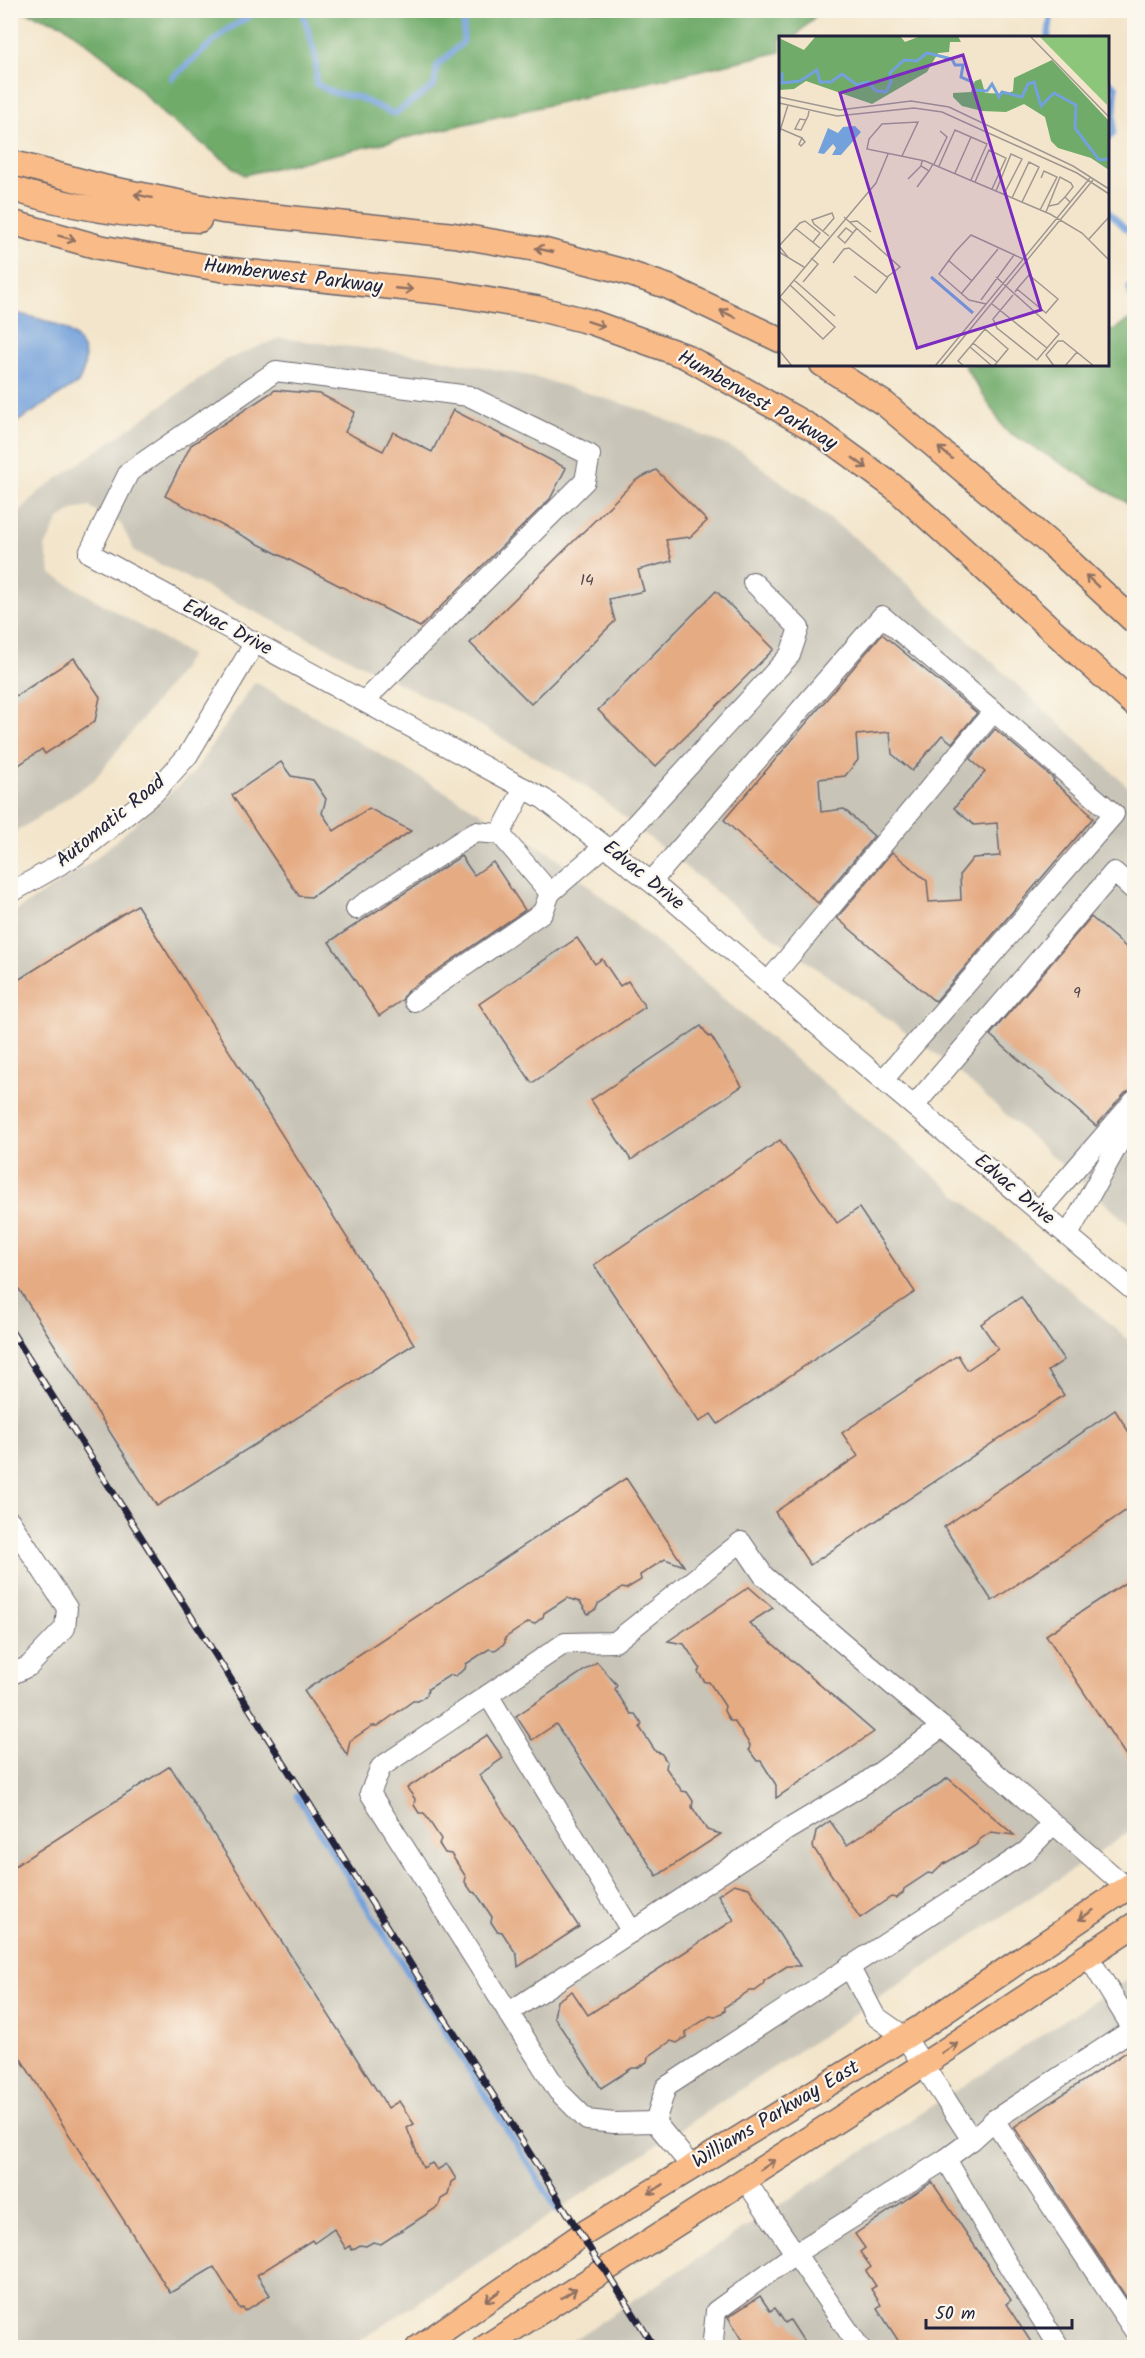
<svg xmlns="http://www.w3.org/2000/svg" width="1145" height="2358" viewBox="0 0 1145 2358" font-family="Kalam,sans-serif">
<rect width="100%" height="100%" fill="#fbf7ec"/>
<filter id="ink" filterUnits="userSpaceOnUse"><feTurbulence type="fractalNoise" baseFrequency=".0167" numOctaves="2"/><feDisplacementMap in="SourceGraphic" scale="12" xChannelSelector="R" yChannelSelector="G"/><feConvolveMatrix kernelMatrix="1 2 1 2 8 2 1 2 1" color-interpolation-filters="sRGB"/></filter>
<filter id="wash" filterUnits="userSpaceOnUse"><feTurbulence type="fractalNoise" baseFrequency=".008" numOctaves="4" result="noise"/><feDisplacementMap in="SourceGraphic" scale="24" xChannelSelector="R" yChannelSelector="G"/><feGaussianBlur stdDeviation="1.35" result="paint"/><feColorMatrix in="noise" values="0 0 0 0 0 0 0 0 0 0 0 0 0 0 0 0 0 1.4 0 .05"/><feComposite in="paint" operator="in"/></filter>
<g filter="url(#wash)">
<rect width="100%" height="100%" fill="#f3e5cb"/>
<g fill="#c8c4b8">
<polygon points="280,338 419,355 535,377 643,410 742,452 869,549 1134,792 1134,1229 946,1061 762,929 587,787 451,709 135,552 121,524 89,507 73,510 59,519 45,547 51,574 190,655 180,671 94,780 11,835 11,520 40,491 228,359"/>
<polygon points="255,682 549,852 1134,1344 1134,1829 351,2347 11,2348 11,914 93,861 193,773"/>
<polygon points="1134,1975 1134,2347 562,2347"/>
</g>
<g fill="#70ab6a" stroke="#496652" stroke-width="1.5">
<polygon points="22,11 820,11 795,37 780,38 780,52 244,175 164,115 119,68 62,24"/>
<polygon points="1134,316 1134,507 1005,430 964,365 1108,364 1108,330 1113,331"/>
</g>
<path fill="#73a1db" stroke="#4a628b" stroke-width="1.5" d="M11,312C47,320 105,332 78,383L11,426Z"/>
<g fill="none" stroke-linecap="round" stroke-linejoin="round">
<g stroke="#73a1db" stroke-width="6">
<polyline points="302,10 316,58 316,84 334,93 357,97 394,114 434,86 437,66 463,42 465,10"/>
<polyline points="1047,10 1051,15 1048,38"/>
<polyline points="172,78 228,29 260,10"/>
<polyline points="1108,81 1116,87 1113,134 1108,139"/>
<polyline points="1108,211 1134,237"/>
<polyline points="1134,279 1129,288 1134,305"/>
<polyline points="297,1796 558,2211"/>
</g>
</g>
<g id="blocks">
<g fill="#e5ac84">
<polygon points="275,390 320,394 355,412 345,432 383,451 393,432 432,452 453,410 566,468 550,499 420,627 165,496 191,445"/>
<polygon points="656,470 707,521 690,537 666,540 672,561 638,570 644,591 609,599 615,621 531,704 470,643 636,480"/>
<polygon points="716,591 774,649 655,767 598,710"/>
<polygon points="882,634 977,713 952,743 942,735 912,771 892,754 890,732 856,735 858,760 845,776 819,779 821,812 844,809 874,836 818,903 754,848 724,820"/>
<polygon points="74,658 100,697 95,721 45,754 42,749 10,771 10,700"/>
<polygon points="995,729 1054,779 1053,781 1090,813 1089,815 1093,818 936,1001 932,999 837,918 892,852 927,881 929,902 961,900 960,874 973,858 1000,856 997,823 974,825 954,808 985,772 970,759"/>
<polygon points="281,762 291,776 313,780 326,799 322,813 334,831 369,808 411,831 311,897 299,896 232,795"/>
<polygon points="461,856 474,875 493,862 525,910 407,991 402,1000 379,1016 329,942"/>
<polygon points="137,905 414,1344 157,1506 10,1275 10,985"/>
<polygon points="1091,917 1134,954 1134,1089 1125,1093 1096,1126 990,1035"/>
<polygon points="577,938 595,964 602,959 620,986 628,981 645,1007 532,1083 479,1004"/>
<polygon points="701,1026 709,1037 711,1036 742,1086 631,1160 591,1100"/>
<polygon points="780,1140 837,1223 859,1208 915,1292 718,1424 711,1414 699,1422 594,1265"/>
<polygon points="1021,1297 1064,1360 1048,1371 1064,1395 810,1565 775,1512 858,1456 842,1433 958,1355 967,1370 998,1349 981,1324"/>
<polygon points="1115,1410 1134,1440 1134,1505 992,1601 944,1527"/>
<polygon points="626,1478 684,1566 665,1559 640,1575 641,1580 626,1589 622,1588 598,1604 596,1609 588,1614 580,1602 567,1598 544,1613 543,1617 534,1624 529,1622 505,1638 505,1643 495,1650 489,1649 466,1664 465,1669 455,1676 450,1675 428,1689 427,1695 418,1701 413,1701 378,1726 372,1726 350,1741 347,1755 304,1691"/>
<polygon points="1134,1577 1134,1768 1046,1635"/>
<polygon points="749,1587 773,1608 749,1623 874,1732 776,1798 776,1785 761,1761 757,1761 749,1750 750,1745 734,1721 730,1721 724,1711 725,1706 709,1682 705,1682 698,1672 700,1668 684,1644 668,1641"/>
<polygon points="597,1662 617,1685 615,1690 631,1714 635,1714 642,1724 640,1728 656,1752 661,1753 667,1762 666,1768 682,1791 687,1792 693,1801 692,1807 707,1830 721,1834 657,1876 556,1724 532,1740 516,1716"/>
<polygon points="487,1735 503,1758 479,1775 579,1927 518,1967 517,1955 502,1932 497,1931 491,1922 492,1917 476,1893 472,1892 465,1882 466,1877 451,1854 445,1853 439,1844 441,1839 424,1813 419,1813 414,1805 415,1799 407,1788"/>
<polygon points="170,1766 388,2108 399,2101 414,2124 407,2128 423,2168 432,2163 437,2170 447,2164 456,2179 451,2182 448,2195 441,2199 439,2206 381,2244 373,2242 366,2246 360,2245 352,2250 350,2246 346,2249 334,2229 314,2243 312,2240 257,2275 270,2295 245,2311 243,2307 240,2309 214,2267 170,2293 10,2042 10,1869"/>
<polygon points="948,1778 1014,1835 991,1832 979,1840 978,1844 942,1865 933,1874 928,1873 904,1889 903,1893 896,1898 891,1897 860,1918 813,1847 816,1831 830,1821 847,1845"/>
<polygon points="734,1884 749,1888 800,1966 787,1966 764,1981 763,1985 755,1991 749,1991 725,2007 725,2011 715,2017 710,2016 686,2032 686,2037 677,2043 671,2041 648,2057 647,2062 637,2068 632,2068 601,2088 554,2017 557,2001 572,1991 588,2015 734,1920 718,1895"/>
<polygon points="1134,2047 1134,2309 1014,2127"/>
<polygon points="932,2182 1011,2300 1006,2304 1035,2348 903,2348 877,2308 881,2305 871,2289 876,2286 866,2271 871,2267 860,2252 865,2248 855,2234"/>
<polygon points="760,2296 770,2311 775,2308 785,2323 790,2320 808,2348 748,2348 728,2317"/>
</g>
</g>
</g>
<g filter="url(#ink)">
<use href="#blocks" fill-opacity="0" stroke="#6b666d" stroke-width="1.5"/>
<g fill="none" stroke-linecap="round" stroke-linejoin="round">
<g stroke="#6b666d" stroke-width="22">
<g id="minor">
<polyline points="364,701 585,481 590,455 469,396 276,371 129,472 89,553 544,799 660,889 830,1036 1134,1291"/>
<polyline points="524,788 500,834 550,893 605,846"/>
<polyline points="611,851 790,655 799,628 753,582"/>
<polyline points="651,882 882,616 1114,814 883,1080"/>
<polyline points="10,893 75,856 154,793 188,755 254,644"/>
<polyline points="356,909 475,832 500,834"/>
<polyline points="768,982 994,711"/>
<polyline points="414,1001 543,912 550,893"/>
<polyline points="914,1106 1114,872 1134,890"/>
<polyline points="1039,1211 1134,1101"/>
<polyline points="1068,1235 1121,1139 1134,1126"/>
<polyline points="10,1521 67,1608 65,1628 29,1666 10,1675"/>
<polyline points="488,1695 632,1932"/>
<polyline points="1088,1956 1133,2029"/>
<polyline points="849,1966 875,2016 905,2037 972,2140 946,2159 1002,2255 1060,2348"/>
<polyline points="508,2013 782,1833 864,1784 942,1727"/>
<polyline points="994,2120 1134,2330"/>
<polyline points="655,2122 666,2087 1027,1851 1053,1824"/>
<polyline points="972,2140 994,2120 1133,2029 1134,2031"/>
<polyline points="692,2167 655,2122 614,2123 587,2120 558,2091 370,1793 381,1767 565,1643 615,1642 741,1542 764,1576 982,1761 1127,1888"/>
<polyline points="745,2180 860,2348"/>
<polyline points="715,2348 713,2340 716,2311 796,2253 946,2159"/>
</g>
</g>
<g stroke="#6b666d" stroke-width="27">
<g id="major">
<polyline points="10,162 107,188 223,211 454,235 542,250 622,271 669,287 780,340"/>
<path d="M10,188C71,208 136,217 199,220"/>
<polyline points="10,222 99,247 220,269 441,292 536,308 591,322 685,356 817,431 894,487 1134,704"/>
<polyline points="822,364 885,404 1054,547 1134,621"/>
<polyline points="418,2348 583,2234 926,2024 1134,1883"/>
<polyline points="484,2348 940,2054 1134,1925"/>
</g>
</g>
<use href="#minor" stroke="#fff" stroke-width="20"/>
<use href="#major" stroke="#f9bc89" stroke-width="24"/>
<g stroke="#22223b" stroke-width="7">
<polyline id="rail" points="10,1329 597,2260 605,2269 655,2348"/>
</g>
<use href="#rail" stroke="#fbf7ec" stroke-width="4.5" stroke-dasharray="14" stroke-linecap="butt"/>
</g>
<defs><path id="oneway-shaft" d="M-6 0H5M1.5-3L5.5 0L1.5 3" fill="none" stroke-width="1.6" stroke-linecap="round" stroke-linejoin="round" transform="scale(1.5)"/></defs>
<g stroke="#8e6f62">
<use href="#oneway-shaft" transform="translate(143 196) rotate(-168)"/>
<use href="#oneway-shaft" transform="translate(67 238) rotate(15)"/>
<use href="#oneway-shaft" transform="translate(544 250) rotate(-167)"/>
<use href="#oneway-shaft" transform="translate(404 289) rotate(5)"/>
<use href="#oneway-shaft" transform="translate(728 314) rotate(-155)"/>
<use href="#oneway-shaft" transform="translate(596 324) rotate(18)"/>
<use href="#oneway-shaft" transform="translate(945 453) rotate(-141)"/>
<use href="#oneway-shaft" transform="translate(860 463) rotate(36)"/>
<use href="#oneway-shaft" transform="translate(1092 581) rotate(-137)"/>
<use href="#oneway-shaft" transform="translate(1086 1915) rotate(146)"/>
<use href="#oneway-shaft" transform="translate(950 2048) rotate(-33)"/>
<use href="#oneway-shaft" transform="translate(768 2165) rotate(-33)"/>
<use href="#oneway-shaft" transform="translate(656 2189) rotate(148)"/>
<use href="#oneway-shaft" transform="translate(569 2293) rotate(-33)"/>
<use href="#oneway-shaft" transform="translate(493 2296) rotate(145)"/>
</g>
</g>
<g text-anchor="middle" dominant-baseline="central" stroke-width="4.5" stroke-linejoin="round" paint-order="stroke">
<g font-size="16" fill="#53444d">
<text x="587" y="580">14</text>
<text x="1077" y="993">9</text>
</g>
<g font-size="20" fill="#22223b" stroke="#fbf7ec">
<text transform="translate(293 277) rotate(7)">Humberwest Parkway</text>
<text transform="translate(757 401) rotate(30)">Humberwest Parkway</text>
<text transform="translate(227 628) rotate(28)">Edvac Drive</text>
<text transform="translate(111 822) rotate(-39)">Automatic Road</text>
<text transform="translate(643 876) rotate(39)">Edvac Drive</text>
<text transform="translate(1014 1190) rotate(40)">Edvac Drive</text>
<text transform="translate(776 2115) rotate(-31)">Williams Parkway East</text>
</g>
</g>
<g transform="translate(779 36)">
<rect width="330" height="330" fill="#f3e5cb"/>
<path d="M260,0H330L328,69Z" fill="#8bc67a"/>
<path d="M37,0H121L126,6L139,1L179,0L182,6H171L170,16L159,17L148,36L93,68L27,45L15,53L0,54V2L25,14ZM273,24L330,85V134L312,122L279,112L272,105L266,81L245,68L227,76L203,75L183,70L174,61V57L192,56L196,45L202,43L206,57L228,58L234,55L235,42Z" fill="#70ab6a"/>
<path d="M76,90L82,96L62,119H53L57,112L54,108L45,118L39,117L49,92L59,97L64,91Z" fill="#73a1db"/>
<path fill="none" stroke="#73a1db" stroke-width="3" d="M0,39L3,38V47L21,45L38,34L41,46H52L63,38L78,49L89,46L97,55L107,56L112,46L111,37L125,24L138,25L148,17L173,23L176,29H184L182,41L193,46L195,54L208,55L213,48L220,61L223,56L243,61L249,48L255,46L262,70L275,57L297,69L296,92L320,124L330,123M152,241L194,277"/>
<path fill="none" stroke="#9f9791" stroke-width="1.5" d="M251,0L330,81M0,61L61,74L132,65L170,71L294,130L330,153M0,67L58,80L135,72L163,76L298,137L330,158M27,84L21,83L16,93L22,94L29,80L30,75M2,93L23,102M0,98L9,69M23,102L26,106L22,110L20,108ZM123,120L139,86L103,88L90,103L88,113L146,125L271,178L303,197L330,224M143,125L142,130L150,135L154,128M155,128L168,101L161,95M160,130L176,94L208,108L192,144M176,137L192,101M129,143L142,130M196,146L210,114L227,122L213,153M138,151L150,135M217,155L232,118L243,123L225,158M233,162L250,126L260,131L243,166M270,170L279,168L286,161M261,174L278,141L265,135L262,142M267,176L281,141L292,147L294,151L286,161L291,166M71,186L78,185L92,196M16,192L41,212M44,195L55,182L53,177L33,184L35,188L50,200M74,197L67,192L59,201L66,207L78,192M310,203L330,181M0,216L25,231M9,221L0,210L21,187L26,185L41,197L34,206M169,224L193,245M54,227L65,213L70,212L108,241L121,231L65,181M75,240L97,257L109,241M15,244L56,280M24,246L39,228L32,222M236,256L238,253L250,239L279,263L267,277L238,253M182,258L219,213M234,259L214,283L218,292L258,324L268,312M0,262L97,147L109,118M1,262L44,303L56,291L11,249M202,264L235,219M207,268L190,264L160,238L176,216L192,199L244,223M213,268L268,312L280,298L217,241M194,307L218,326M191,311L213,330M0,314L13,330M156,330L311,142M161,330L314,144M185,330L179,325L206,293L229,313L215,330M275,330L267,319L279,305H284L315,330M286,330L298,316"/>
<path fill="#7b2cbf" fill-opacity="0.15" stroke="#7b2cbf" stroke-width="3" d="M184,19L262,274L138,312L61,57Z"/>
<rect width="330" height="330" fill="none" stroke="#22223b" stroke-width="3"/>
</g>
<rect width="1145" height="2358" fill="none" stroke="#fbf7ec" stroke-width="36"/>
<path d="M926 2319v9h146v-9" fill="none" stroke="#22223b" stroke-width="3"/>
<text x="935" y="2319" font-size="18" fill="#22223b" stroke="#fbf7ec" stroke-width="4.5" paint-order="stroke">50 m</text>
</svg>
